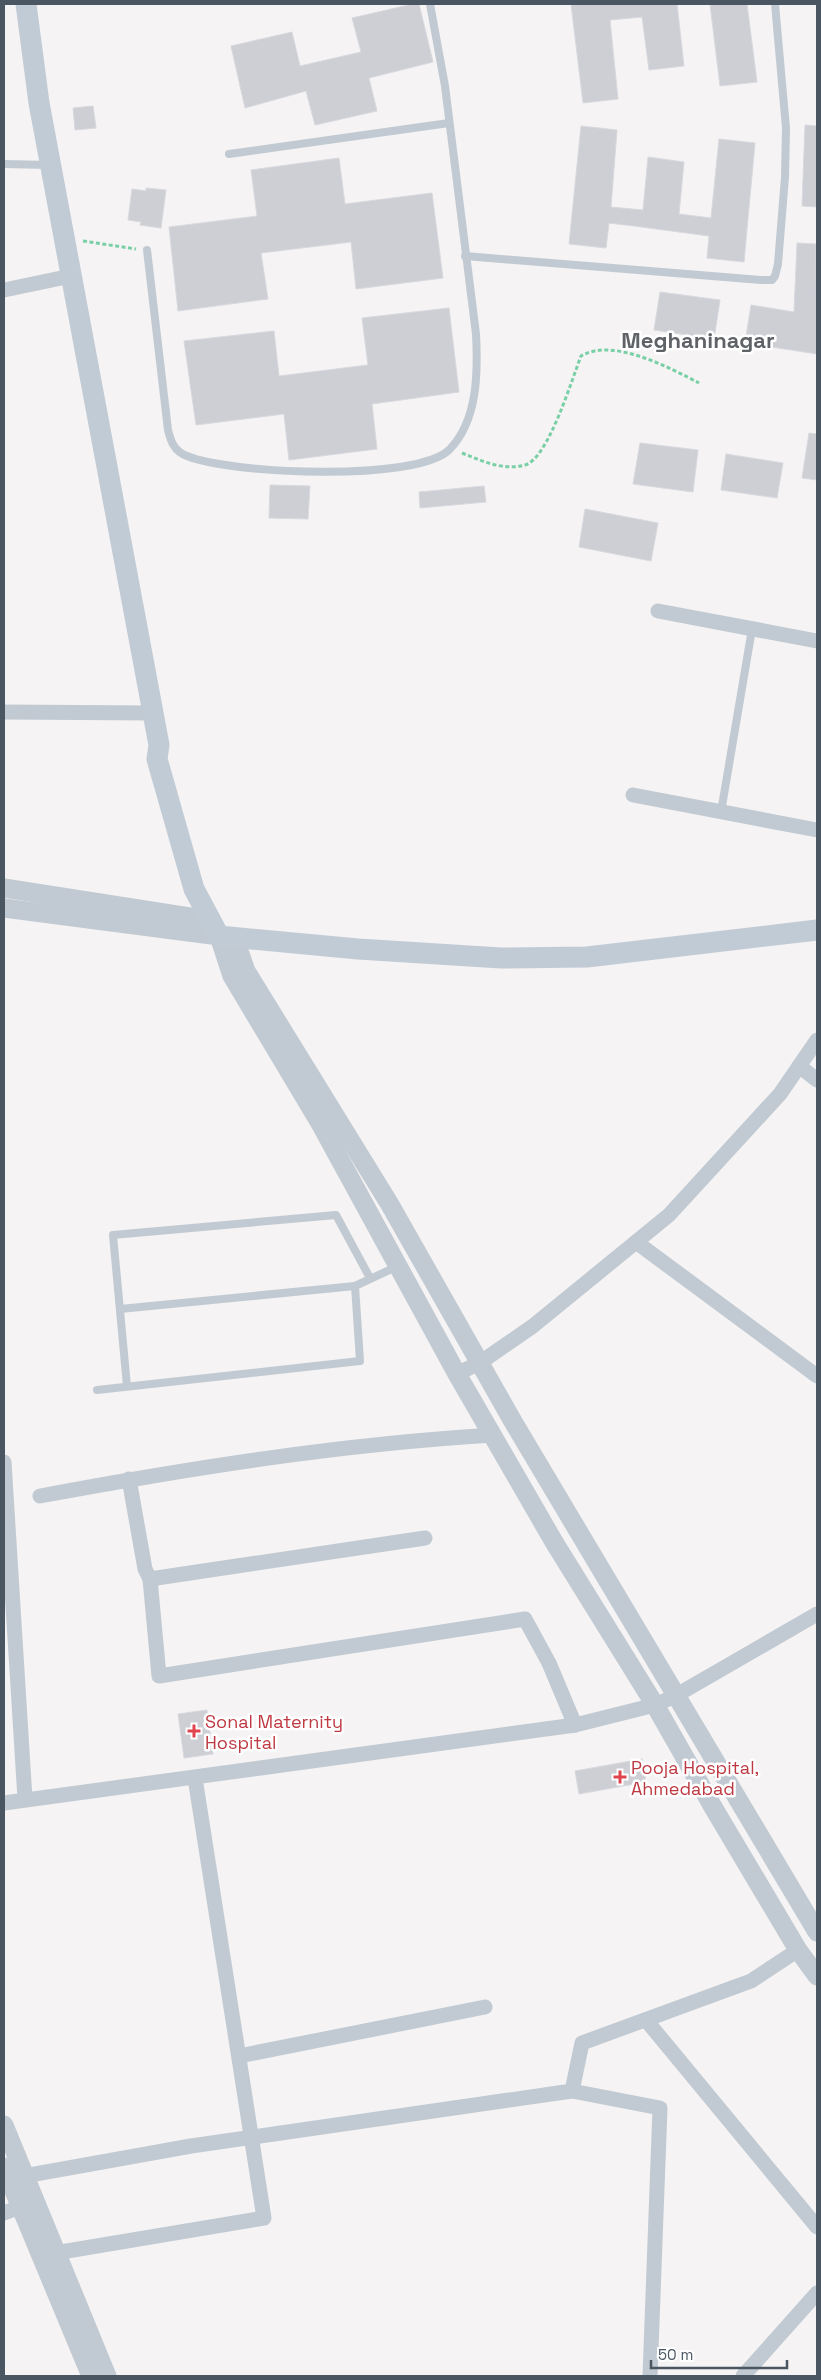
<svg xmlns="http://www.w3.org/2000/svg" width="821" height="2380" viewBox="0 0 821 2380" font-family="'Space Grotesk',sans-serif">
<rect width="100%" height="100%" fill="#f5f3f3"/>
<g fill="#cdcfd5" stroke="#d7d9de">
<polygon points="413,4 419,4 433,62 369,78 377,111 315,125 306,91 245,108 231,46 292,32 300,66 361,52 352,18"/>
<polygon points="571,4 677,4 684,66 649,70 642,17 610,20 618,99 583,103"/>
<polygon points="710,4 747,4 757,82 720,86"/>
<polygon points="93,106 96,128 75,130 73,108"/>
<polygon points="805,125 817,126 817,207 802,206"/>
<polygon points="581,126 617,130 611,207 643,210 648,157 684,162 679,214 711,218 719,139 755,143 744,262 707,258 709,236 634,226 609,223 606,248 569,244"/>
<polygon points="339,158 345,204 432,193 443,278 356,289 351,242 261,253 268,299 178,311 169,227 257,216 251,170"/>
<polygon points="146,188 166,190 161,228 140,225 141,222 128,220 132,189 146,191"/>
<polygon points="797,243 816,244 817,354 745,343 751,305 794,312"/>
<polygon points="660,292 720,300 714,339 654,330"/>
<polygon points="449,308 459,392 372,404 377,449 289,460 284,414 196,425 184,341 274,331 279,376 368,365 362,318"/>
<polygon points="809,433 817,434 817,480 802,478"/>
<polygon points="640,443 698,450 693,492 633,484"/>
<polygon points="726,454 783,463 777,498 721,490"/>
<polygon points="270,485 310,486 308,519 269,518"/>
<polygon points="484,486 486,502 420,508 419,492"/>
<polygon points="585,509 658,523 651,561 579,547"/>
<polygon points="207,1710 213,1754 184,1758 178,1714"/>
<polygon points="642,1759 646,1782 579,1794 575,1771"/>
</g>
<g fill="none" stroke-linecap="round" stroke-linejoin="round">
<g stroke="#7ad0a6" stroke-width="3" stroke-dasharray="4 2.5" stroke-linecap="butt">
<polyline points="83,241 136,249"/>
<path d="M462,453C482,461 503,471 525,465C548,459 572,379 581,356C613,337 670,368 699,383"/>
</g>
<g stroke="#c1cad2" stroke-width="8">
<polyline points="229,154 449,123"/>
<polyline points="4,164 49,165"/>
<path d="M147,250L168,430C171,442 174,451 187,456C231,474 415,482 449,450C478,421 478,372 476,334L445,86L430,4"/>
<polyline points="465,256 761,280 772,280 775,276 778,264 785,177 786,128 775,4"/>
<polyline points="721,812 752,629"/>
<polyline points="120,1309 355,1286 398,1266"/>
<polyline points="127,1386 113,1235 336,1215 370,1278"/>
<polyline points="97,1390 360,1361 355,1286"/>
</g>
<g stroke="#c1cad2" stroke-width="15">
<polyline points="4,290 71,276"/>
<polyline points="658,611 817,641"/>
<polyline points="4,712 152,713"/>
<polyline points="633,795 817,830"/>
<polyline points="799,1066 817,1080"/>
<polyline points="636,1242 817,1376"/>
<polyline points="457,1374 481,1362 533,1326 669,1215 780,1094 817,1040"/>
<polyline points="4,1462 25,1799"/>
<polyline points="129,1479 145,1569 150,1579 159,1676 525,1619 549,1663 575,1725"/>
<path d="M40,1496C190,1468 342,1444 494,1435"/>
<polyline points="150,1579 425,1538"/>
<polyline points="4,1803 575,1725 655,1705 675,1696 817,1614"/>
<polyline points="646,2020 817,2227"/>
<polyline points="239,2056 485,2007"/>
<polyline points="572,2091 660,2108 650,2376"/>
<polyline points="24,2176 191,2146 572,2091 582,2043 751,1981 798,1950"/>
<polyline points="4,2213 30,2203"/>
<polyline points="55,2253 264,2218 195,1778"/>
<polyline points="743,2376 817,2293"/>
</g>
<g stroke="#c1cad2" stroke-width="19">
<polyline points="4,888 209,920"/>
<polyline points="4,908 219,936 232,976 321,1125 457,1374 554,1542 655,1705 713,1807 798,1950 817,1976"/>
<polyline points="234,937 246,971 389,1203 515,1425 817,1932"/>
<polyline points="4,2125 107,2376"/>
<polyline points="4,2167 91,2376"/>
</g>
<polyline stroke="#c1cbd6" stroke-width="21" points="26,4 39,103 159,745 157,759 194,889 219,936 358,949 501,958 587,957 817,930"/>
</g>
<g fill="#e0444e" stroke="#fff" stroke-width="2">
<path d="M191.5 1723.5h5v5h5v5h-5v5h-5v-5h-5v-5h5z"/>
<path d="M617.5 1769.5h5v5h5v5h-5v5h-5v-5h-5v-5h5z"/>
</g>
<g text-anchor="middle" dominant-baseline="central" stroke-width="5" stroke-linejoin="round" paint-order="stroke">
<g font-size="18" fill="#be3a42" stroke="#fff" text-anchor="start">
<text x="205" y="1721">Sonal Maternity<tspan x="205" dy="21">Hospital</tspan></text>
<text x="631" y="1767">Pooja Hospital,<tspan x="631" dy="21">Ahmedabad</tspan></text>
</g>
<g font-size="22" font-weight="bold" fill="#5f6368" stroke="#fff">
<text x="698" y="340">Meghaninagar</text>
</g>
</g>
<rect width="821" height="2380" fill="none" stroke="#4a5661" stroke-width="10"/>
<path d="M651 2360v8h136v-8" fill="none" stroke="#4a5661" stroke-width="2.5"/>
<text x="658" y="2360" font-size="15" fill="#4a5661" stroke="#ffffff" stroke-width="4" paint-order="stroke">50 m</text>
</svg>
